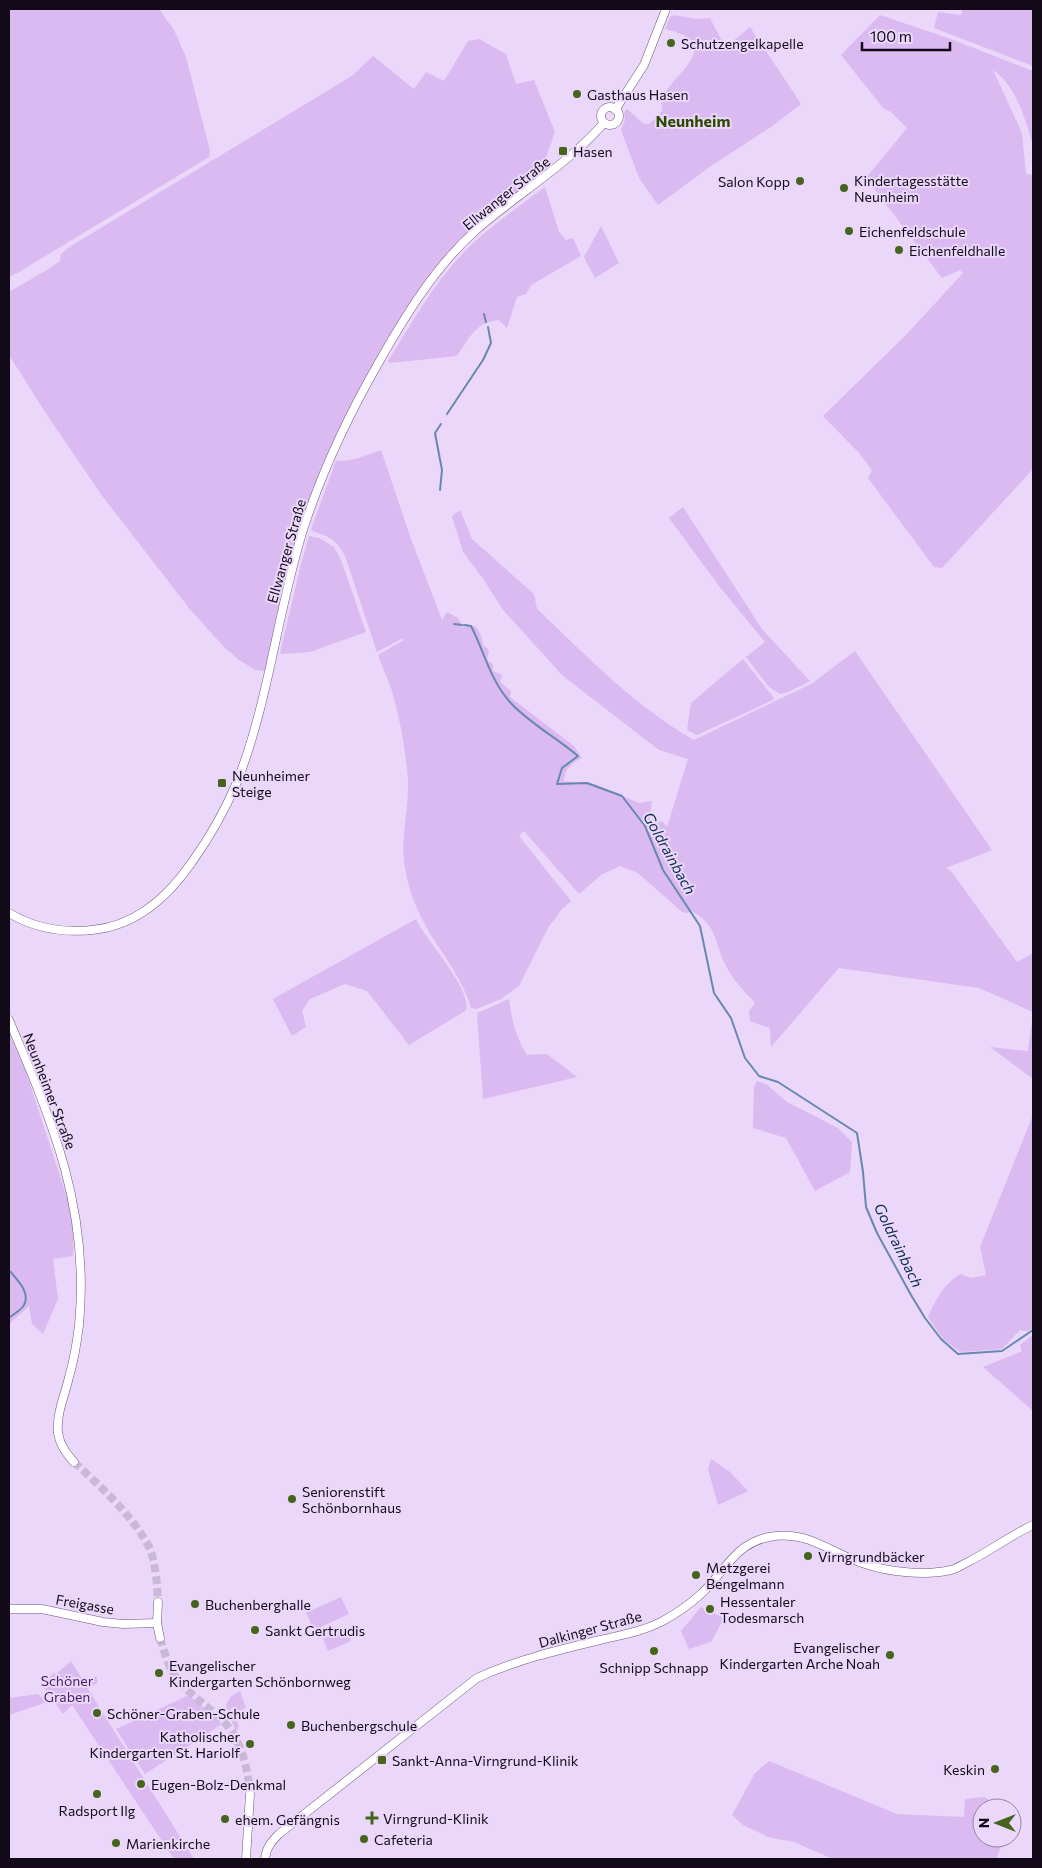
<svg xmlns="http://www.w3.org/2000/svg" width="1042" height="1868" viewBox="0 0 1042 1868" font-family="Commissioner,sans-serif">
<rect width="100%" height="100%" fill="#ead7fa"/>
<g fill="#dabaf1">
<polygon points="9,9 159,9 174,30 186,57 210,151 209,157 19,272 9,277"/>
<polygon points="963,9 1033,9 1033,66 934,28 938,12 961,15"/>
<path d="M674,15L696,19L710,18L723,43L733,41L750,27L801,104L771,127L711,166L658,205L639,178L621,130L625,120L624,112L627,109L644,124H649L662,111L661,98C665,93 669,87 673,82C681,72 707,50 687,37C681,33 672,31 665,29L670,17Z"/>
<path d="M880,15L951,39L1033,71V145C1025,119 1016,85 993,70L1022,133L1026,174L1033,175V469L942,568L934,567L868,478L872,470L859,453L823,416L906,335L963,273L960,270L942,278L866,178L907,128L891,112L884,109L841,55Z"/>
<polygon points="479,39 506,54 516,84 534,80 555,132 541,172 541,175 431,276 336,439 312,490 281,604 265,670 263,671 256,670 239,660 223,646 189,608 103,497 47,415 9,355 9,292 47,270 60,261 61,254 71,246 332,88 353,75 373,56 414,89 426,72 444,81 468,41"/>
<path d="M545,187L559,232L566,240L573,238L581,256L531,285L526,294L517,297L507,328L499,320C475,322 469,339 457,356L390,363L388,361C412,323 435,281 467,249C491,225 519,207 545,187Z"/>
<polygon points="601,226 619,263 595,278 584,257"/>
<path d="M381,450L411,539L442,620L447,612L458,618L461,623V626L465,627L466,624L476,627L481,635L483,645L489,650L487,660L493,664V671L502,675L500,682L511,691L510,697L574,746L582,758C572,763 564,769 564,781L595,784L639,803L652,801L649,823L654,824L662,821L667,827L688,759L659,750L563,676L503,610L484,580L463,552L452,516L460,510L472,539L534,594L537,609C587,656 634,706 694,740L811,684L855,651L992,850L946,868L951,871L1017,962L1033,953V1012L979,988L839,968L771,1047L770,1028L750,1021L749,1011L755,1003C744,991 733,980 726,966C715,944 716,922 691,911L687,913L682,912L638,873L620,866L601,875L579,894L524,831L519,836L571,901L562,909L548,928L519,986L501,999L476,1009L471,1008C463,980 446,959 431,935C418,914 409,892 405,868C400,838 409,810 408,781C406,751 400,719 392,691C388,679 382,667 378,655L404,640L401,639L377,652L345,556C340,547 335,540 326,536C320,533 315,534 311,529L336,461C352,462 367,455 381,450Z"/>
<polygon points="683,507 762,629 810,681 788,692 780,694 769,687 746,657 765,642 719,586 669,518"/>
<polygon points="309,536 319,538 334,547 341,560 366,632 310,652 283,654 280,653 301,564"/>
<polygon points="743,659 774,698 773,700 697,735 687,730 691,703"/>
<path d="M416,919C424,938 476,994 465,1011L409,1045L367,991L345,984L310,999L302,1011L306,1027L292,1036L273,999Z"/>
<path d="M509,999C511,1018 517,1040 527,1055L547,1054L577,1077L483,1099L477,1013Z"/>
<polygon points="1033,1015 1033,1079 990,1047 1028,1051"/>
<polygon points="9,1033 26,1072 74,1219 73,1256 53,1259 58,1299 43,1334 32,1324 29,1306 9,1324"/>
<polygon points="757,1081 766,1084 787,1102 838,1128 852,1142 850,1172 815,1191 786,1138 753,1128 754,1087"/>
<path d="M1033,1115V1328L1028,1331L1020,1330L1002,1349L960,1352L943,1339L928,1317C935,1301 944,1284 960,1274L972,1278L986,1275L980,1247Z"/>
<polygon points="1033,1335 1033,1411 983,1367 1022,1351 1020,1345"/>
<polygon points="711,1459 730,1472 748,1491 718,1505 708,1469"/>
<polygon points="341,1597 349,1614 314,1630 306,1613"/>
<polygon points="701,1607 724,1618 711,1642 689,1649 681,1631"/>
<polygon points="346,1629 351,1641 328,1651 323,1639"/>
<polygon points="71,1661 84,1682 96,1676 98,1682 88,1689 194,1859 174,1859 72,1705 63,1714 42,1685 54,1673 56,1674"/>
<polygon points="240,1691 246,1708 234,1713 232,1705 231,1710 239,1726 236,1732 226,1705 231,1696"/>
<polygon points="38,1694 47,1702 9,1715 9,1698"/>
<polygon points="189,1695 222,1724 145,1774 116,1729"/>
<polygon points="769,1761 897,1814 964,1817 965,1799 985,1797 998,1808 982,1808 982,1838 1005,1838 996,1859 833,1859 794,1842 768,1837 743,1825 732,1815 755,1773"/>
</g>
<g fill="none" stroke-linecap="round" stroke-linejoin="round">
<g stroke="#6888b0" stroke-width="2">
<polyline points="484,314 486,322"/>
<polyline points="447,414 483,360 491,343 488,327"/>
<polyline points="440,490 442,470 435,433 441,424"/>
<polyline points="454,624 462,625"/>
<path d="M464,625L471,626C484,651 490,679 509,701C526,721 557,738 578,756L562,768L557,784L587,783L622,796L645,826L663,870L700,926L714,993L731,1018L745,1058L759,1076L778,1082L857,1133L863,1172L866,1207L877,1233L911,1295L925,1318L941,1339L958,1354L1002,1351L1033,1330"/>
<path d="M9,1270C16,1279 31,1292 24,1305C22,1310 13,1314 9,1318"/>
</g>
<g stroke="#cab8d8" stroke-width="8" stroke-dasharray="8 4" stroke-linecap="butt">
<path d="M74,1462C101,1487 130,1513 148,1545C156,1560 157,1585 158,1602"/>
<path d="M160,1638C163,1648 166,1658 170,1667C180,1688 202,1702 219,1717C240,1735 248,1767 250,1794"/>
</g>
<g stroke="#6c577c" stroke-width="9">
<g id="tertiary">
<circle cx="610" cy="116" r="9"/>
<polyline points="615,110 644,65 666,9"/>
<path d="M9,913C34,928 63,933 92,930C136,926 168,897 192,862C210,837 225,810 237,782C269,701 277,613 303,530C322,471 348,416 379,362C405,316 435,267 475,231C517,194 566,166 604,123"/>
<path d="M9,1020C53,1123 90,1210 79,1325C77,1342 74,1360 69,1377C65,1395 56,1414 58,1433C60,1445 66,1453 74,1462"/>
<polyline points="158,1602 157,1623 160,1638"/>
<polyline points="9,1609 42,1609 103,1622 123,1624 157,1623"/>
<polyline points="246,1859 250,1794"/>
<path d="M265,1859C266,1848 271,1842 279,1834L477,1678C516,1660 558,1650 600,1640C621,1635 641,1632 661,1622C674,1615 690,1604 701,1594C725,1572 734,1544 769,1537C807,1529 830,1553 865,1564C888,1572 926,1576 951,1570C956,1569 962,1565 968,1562C990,1551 1011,1535 1033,1525"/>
</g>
</g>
<use href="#tertiary" stroke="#fff" stroke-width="8"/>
</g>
<g fill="#44651b" stroke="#ead7fa" stroke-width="2">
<circle cx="671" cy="43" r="5"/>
<circle cx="577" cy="94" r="5"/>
<rect x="558" y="146" width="10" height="10" rx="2.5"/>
<circle cx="800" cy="181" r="5"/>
<circle cx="844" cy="188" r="5"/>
<circle cx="849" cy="231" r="5"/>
<circle cx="899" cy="250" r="5"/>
<rect x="217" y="778" width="10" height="10" rx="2.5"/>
<circle cx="292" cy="1499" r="5"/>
<circle cx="808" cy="1556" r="5"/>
<circle cx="696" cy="1575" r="5"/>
<circle cx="195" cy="1604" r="5"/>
<circle cx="710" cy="1609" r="5"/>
<circle cx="255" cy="1630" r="5"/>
<circle cx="654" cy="1651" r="5"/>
<circle cx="890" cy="1655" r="5"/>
<circle cx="159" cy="1673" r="5"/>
<circle cx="97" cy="1713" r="5"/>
<circle cx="291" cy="1725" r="5"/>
<circle cx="250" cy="1744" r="5"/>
<rect x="377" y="1755" width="10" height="10" rx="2.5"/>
<circle cx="995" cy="1769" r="5"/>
<circle cx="141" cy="1784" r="5"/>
<circle cx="97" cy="1794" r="5"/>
<path d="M369.5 1810.5h5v5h5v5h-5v5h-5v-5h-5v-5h5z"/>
<circle cx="225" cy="1819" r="5"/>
<circle cx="364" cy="1839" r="5"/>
<circle cx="116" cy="1843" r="5"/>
</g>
<g text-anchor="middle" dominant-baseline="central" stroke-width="4" stroke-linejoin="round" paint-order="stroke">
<g font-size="14" fill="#120a18" stroke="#ead7fa" text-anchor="start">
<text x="681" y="43">Schutzengelkapelle</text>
<text x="587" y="94">Gasthaus Hasen</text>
<text x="573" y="151">Hasen</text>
<text x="854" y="180">Kindertagesstätte<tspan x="854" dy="16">Neunheim</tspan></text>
<text x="790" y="181" text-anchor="end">Salon Kopp</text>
<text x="859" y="231">Eichenfeldschule</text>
<text x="909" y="250">Eichenfeldhalle</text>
<text x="232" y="775">Neunheimer<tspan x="232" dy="16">Steige</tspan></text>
<text x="302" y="1491">Seniorenstift<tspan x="302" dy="16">Schönbornhaus</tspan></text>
<text x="818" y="1556">Virngrundbäcker</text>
<text x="706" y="1567">Metzgerei<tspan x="706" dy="16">Bengelmann</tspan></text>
<text x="720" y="1601">Hessentaler<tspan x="720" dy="16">Todesmarsch</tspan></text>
<text x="205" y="1604">Buchenberghalle</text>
<text x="265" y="1630">Sankt Gertrudis</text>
<text x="880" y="1647" text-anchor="end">Evangelischer<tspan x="880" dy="16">Kindergarten Arche Noah</tspan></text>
<text x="169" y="1665">Evangelischer<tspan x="169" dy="16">Kindergarten Schönbornweg</tspan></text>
<text x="654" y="1667" text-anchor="middle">Schnipp Schnapp</text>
<text x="107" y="1713">Schöner-Graben-Schule</text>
<text x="301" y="1725">Buchenbergschule</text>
<text x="240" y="1736" text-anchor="end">Katholischer<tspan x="240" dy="16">Kindergarten St. Hariolf</tspan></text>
<text x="392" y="1760">Sankt-Anna-Virngrund-Klinik</text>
<text x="985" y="1769" text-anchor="end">Keskin</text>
<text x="151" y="1784">Eugen-Bolz-Denkmal</text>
<text x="97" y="1810" text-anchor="middle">Radsport Ilg</text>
<text x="383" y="1818">Virngrund-Klinik</text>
<text x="235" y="1819">ehem. Gefängnis</text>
<text x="374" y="1839">Cafeteria</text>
<text x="126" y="1843">Marienkirche</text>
</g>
<g font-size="14" fill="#120a18" stroke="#ead7fa">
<text transform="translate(506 193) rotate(-39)">Ellwanger Straße</text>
<text transform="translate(286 551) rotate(-74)">Ellwanger Straße</text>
<text transform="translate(50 1091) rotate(69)">Neunheimer Straße</text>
<text transform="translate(85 1604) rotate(10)">Freigasse</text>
<text transform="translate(590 1629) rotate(-15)">Dalkinger Straße</text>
</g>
<g font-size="14" fill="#4a1f64" stroke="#ead7fa">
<text x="67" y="1680">Schöner<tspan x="67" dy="16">Graben</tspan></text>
</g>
<g font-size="15" font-style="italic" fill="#082c4d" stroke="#ead7fa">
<text transform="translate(670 853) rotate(61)">Goldrainbach</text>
<text transform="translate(899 1245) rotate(64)">Goldrainbach</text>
</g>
<g font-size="16" font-weight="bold" fill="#2e4a01" stroke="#ead7fa">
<text x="693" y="120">Neunheim</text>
</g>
</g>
<rect width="1042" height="1868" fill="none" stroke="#120a18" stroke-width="20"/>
<g transform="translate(997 1823) rotate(270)"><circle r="24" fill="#ead7fa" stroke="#9485a0"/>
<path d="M0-4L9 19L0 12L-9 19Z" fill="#44651b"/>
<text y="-8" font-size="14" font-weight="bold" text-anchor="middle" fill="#120a18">N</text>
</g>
<path d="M862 42v8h88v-8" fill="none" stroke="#120a18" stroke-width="2.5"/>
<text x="870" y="42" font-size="15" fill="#120a18" stroke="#ead7fa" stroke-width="4" paint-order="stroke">100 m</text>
</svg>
